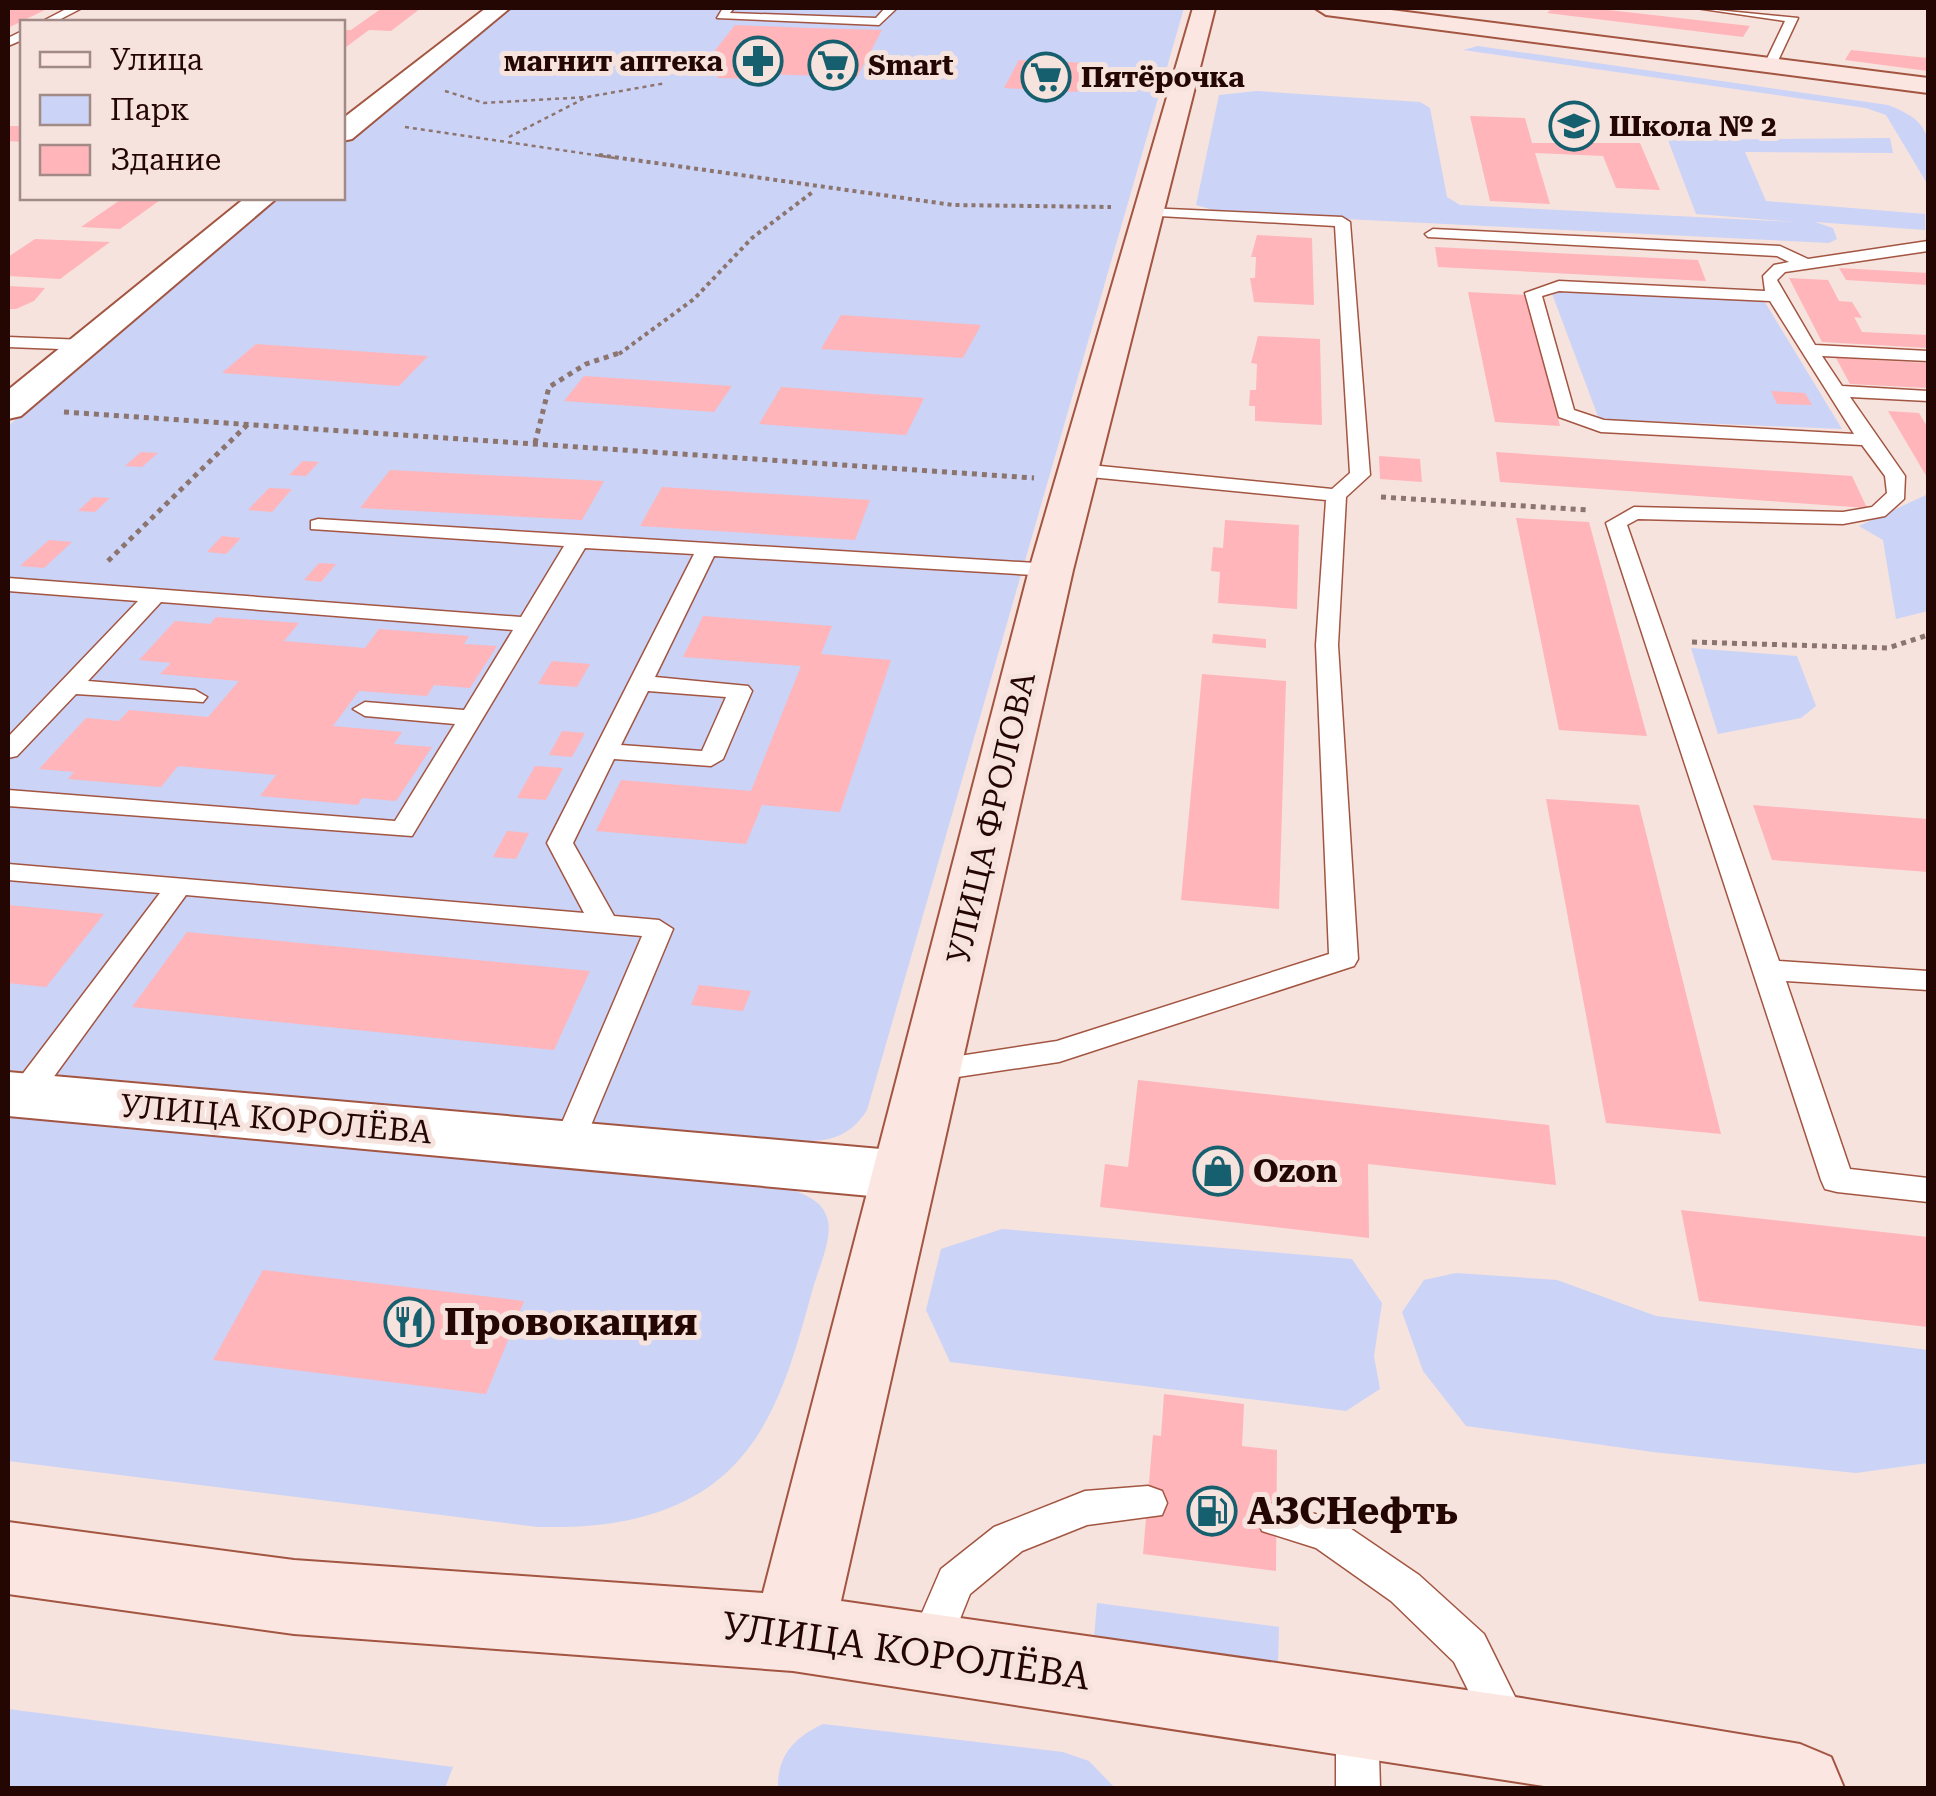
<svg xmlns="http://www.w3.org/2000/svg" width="1936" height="1796" viewBox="0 0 1936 1796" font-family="'Roboto Serif',serif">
<rect width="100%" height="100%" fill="#f6e3de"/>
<g fill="#cbd3f7">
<path d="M506,8H1184L867,1110C849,1139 826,1142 794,1141L8,1070V426L276,198H342L343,143Z"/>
<path d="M1478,46L1888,105C1935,123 1929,139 1928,185L1886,115L1866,108L1463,50Z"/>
<polygon points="1257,91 1420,102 1430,108 1447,197 1460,205 1796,222 1696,214 1668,140 1890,138 1893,153 1745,152 1766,201 1925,214 1925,230 1815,222 1833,228 1837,239 1829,243 1224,213 1196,205 1219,95"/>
<polygon points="1551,291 1763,299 1842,429 1599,419"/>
<polygon points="1926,495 1928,611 1896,619 1883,540 1859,526"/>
<polygon points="1691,648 1797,656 1816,706 1801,718 1718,734"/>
<path d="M8,1116L781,1187C800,1192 824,1199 828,1221C832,1240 818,1270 813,1288C791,1366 771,1453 694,1496C646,1523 592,1528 538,1527L8,1461Z"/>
<polygon points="1002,1229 1352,1259 1382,1303 1374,1356 1380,1389 1346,1411 950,1362 926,1310 941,1249"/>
<polygon points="1456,1273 1557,1280 1656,1316 1928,1350 1928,1463 1856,1473 1653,1452 1466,1426 1423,1371 1402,1312 1424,1280"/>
<polygon points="1097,1603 1279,1627 1278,1662 1094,1638"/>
<polygon points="8,1709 453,1767 445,1788 8,1788"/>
<path d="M823,1724L1063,1752L1089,1761L1115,1788H778C777,1755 795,1737 823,1724Z"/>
</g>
<g fill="#ffb5b9">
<polygon points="8,8 49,8 8,28"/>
<polygon points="382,8 421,8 391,31 369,30 342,50 342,30 351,30"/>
<polygon points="1553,8 1591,8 1750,26 1743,37 1547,13"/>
<polygon points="735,25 809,28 882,30 857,77 762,74 758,79 717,78 721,72 699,71"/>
<polygon points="1851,50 1928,58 1928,71 1845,60"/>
<polygon points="1019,60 1089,63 1077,92 1004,88"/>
<polygon points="1470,116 1525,118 1532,143 1640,143 1660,190 1616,188 1603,156 1535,153 1550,204 1490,201"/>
<polygon points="8,126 22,126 22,142 8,141"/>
<polygon points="123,198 163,198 120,229 81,227"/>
<polygon points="1257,235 1312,238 1314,305 1254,302 1250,278 1255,278 1256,257 1251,257"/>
<polygon points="35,239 110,242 60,279 8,276 8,257"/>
<polygon points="1435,247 1698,260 1706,281 1438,267"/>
<polygon points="1839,268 1928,273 1928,285 1846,280"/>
<polygon points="1789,278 1828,280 1839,301 1852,302 1862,318 1854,317 1862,332 1928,335 1928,348 1822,342"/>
<polygon points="8,286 45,288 34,301 16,309 8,309"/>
<polygon points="1468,292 1526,295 1560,426 1495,422"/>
<polygon points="841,315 981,325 963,358 821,349"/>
<polygon points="1258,336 1320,339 1322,425 1255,421 1255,406 1249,406 1250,390 1256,390 1257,364 1251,363"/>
<polygon points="256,344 428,356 399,386 222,373"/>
<polygon points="1836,358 1928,363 1928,388 1850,384"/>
<polygon points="584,376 732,386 714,412 564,401"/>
<polygon points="781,387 924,398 906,435 759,424"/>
<polygon points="1771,391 1805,393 1812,405 1777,404"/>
<polygon points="1888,411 1919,413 1928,428 1928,479"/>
<polygon points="141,452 158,453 142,467 125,466"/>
<polygon points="1496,452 1852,476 1867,508 1500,482"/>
<polygon points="1379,456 1420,459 1422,482 1380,479"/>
<polygon points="303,461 319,462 306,476 289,475"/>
<polygon points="390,470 604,481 582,520 360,508"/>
<polygon points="662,487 870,500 855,540 640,526"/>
<polygon points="269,488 292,489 272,512 248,510"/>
<polygon points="93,497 110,498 95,512 78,511"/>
<polygon points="1516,518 1589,522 1647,736 1559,730"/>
<polygon points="1225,520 1299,525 1297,609 1218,603 1220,572 1211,571 1213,547 1223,548"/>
<polygon points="222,536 241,538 226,554 207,552"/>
<polygon points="49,540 72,542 44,568 20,566"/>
<polygon points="319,563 336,564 321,582 304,580"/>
<polygon points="703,616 832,626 821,654 891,660 840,812 762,805 746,844 596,831 621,780 751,791 801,666 683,657"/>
<polygon points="216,617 299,623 284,641 365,648 379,629 469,636 464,644 497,646 470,688 434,685 427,696 359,691 333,726 402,732 394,744 432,747 396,801 362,798 358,805 260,796 276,775 178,766 161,787 68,779 74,772 39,769 86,718 119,721 129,710 208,717 239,681 160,674 171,663 139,660 175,621 210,624"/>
<polygon points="1213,634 1266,639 1266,648 1212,643"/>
<polygon points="552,661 590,664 577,687 538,684"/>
<polygon points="1202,674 1286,681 1279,909 1181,900"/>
<polygon points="562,731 585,733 572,757 549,755"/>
<polygon points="535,766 563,768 546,800 517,798"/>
<polygon points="1546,799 1639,805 1721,1134 1606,1123"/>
<polygon points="1753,805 1928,819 1928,872 1772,860"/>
<polygon points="507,831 529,833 516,859 493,857"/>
<polygon points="8,905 104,914 46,987 8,983"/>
<polygon points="187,932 590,971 554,1050 132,1007"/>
<polygon points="699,985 751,991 743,1011 691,1005"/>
<polygon points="1138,1080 1549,1125 1556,1185 1368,1164 1369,1238 1100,1207 1105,1164 1128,1167"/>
<polygon points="1681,1210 1928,1237 1928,1327 1699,1301"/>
<polygon points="263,1270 524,1301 486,1394 213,1360"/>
<polygon points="1164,1394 1244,1404 1242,1446 1277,1450 1276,1571 1143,1554 1153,1435 1161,1436"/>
</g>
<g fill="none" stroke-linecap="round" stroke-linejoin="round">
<g stroke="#a35541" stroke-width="3">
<g id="lane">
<polygon points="68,8 82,8 55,22 41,22"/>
<polygon points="723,8 734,8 730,13 876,18 885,8 897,8 879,25 717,18"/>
<polygon points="1696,8 1798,18 1776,65 1770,69 1764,65 1785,21"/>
<polygon points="22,31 22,40 8,46 8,38"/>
<polygon points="1147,208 1342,217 1350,222 1370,475 1346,497 1338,645 1358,959 1354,966 1059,1062 931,1081 920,1078 916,1070 920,1062 1057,1041 1329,954 1316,645 1326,500 1080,476 1070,470 1080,464 1332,489 1350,473 1335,226 1142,215 1142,209"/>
<path d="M1433,229L1780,246L1808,259L1928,241V251L1785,272L1777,280L1815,345L1928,351V361L1822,356L1842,386L1928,391V401L1850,397L1905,476L1904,499L1885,516L1843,524L1638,519L1627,525L1779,961L1928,971V990L1786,981L1850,1169L1928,1178V1202L1837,1192L1825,1189L1821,1180L1606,523L1634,507L1843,512L1872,507L1887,493L1885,476L1862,445L1601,432L1559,417L1525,293L1559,281L1765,291L1763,276L1774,265L1789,262L1777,256L1428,237L1425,234ZM1559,291L1770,301L1854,434L1604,420L1574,410L1542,296Z"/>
<polygon points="8,337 86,340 95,345 86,350 8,347"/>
<path d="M318,519L1051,564L1062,570L1051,576L714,556L655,677L748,686L752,691L723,759L711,766L614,759L573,843L614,916L659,920L673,929L579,1154L568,1158L557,1154L552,1146L642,936L186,895L34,1104H12L8,1096L12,1088L160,893L8,880V864L584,913L547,843L694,554L585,548L412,836L8,806V790L395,821L455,724L365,716L353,709L365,702L464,710L513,630L161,602L88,681L195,690L207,697L203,702L76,694L17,756L8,758V737L138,601L8,591V578L521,617L564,546L311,529V521ZM648,691L726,697L702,751L621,745Z"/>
<polygon points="1148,1486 1162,1491 1167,1503 1162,1515 1087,1525 1022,1551 970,1594 942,1664 927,1669 912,1664 906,1650 941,1569 994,1527 1085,1491"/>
<polygon points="1276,1502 1341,1522 1419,1575 1484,1634 1529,1725 1523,1740 1508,1746 1493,1740 1454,1662 1391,1601 1316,1548 1262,1531 1257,1519 1262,1507"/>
<polygon points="1357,1698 1372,1704 1378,1719 1380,1788 1336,1788 1336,1719 1342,1704"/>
</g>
</g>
<g stroke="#a35541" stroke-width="4">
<g id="street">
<polygon points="486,8 510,8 352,139 342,141 342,119"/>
<polygon points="245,198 277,198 21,416 8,419 8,390"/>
<polygon points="8,1072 903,1151 926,1158 936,1175 926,1192 903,1199 8,1116"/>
</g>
</g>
<g stroke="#a35541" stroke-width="4">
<g id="secondary">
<polygon points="1193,8 1215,8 1073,570 841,1601 1515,1697 1800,1744 1831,1757 1844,1788 1557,1788 793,1671 294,1634 8,1594 8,1522 294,1560 763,1593 1029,570"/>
<polygon points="1315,8 1375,8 1928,78 1928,93 1326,15"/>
</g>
</g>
<g stroke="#8c746f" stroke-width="2.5" stroke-dasharray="4 4" stroke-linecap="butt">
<polyline points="445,91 484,103 587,97"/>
<polyline points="405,127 615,158"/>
<polyline points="509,137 587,97 666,83"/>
</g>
<g stroke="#8c746f" stroke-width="4" stroke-dasharray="4 4" stroke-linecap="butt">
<polyline points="599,155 953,205 1111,207"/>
<polyline points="619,354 694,299 752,238 814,191"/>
</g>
<g stroke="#8c746f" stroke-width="5" stroke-dasharray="5 5" stroke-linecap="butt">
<polyline points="64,412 1034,478"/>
<polyline points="535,443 549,387 586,364 622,352"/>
<polyline points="1381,497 1588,510"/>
<polyline points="108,561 249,423"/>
<polyline points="1692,642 1888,648 1928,635"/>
</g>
<use href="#lane" fill="#fff" fill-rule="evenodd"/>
<use href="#street" fill="#fff" fill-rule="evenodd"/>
<use href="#secondary" fill="#fce6e1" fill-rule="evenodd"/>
</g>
<defs>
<g id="pharmacy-ring" transform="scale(2.5)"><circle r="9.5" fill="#f6e3de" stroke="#165f6e" stroke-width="1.5"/><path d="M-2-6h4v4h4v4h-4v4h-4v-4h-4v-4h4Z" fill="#165f6e"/></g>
<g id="supermarket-ring" transform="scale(2.5)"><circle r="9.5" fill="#f6e3de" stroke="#165f6e" stroke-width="1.5"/><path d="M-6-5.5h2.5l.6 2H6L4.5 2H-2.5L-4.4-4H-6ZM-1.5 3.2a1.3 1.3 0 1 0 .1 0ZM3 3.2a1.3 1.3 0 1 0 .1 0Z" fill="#165f6e"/></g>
<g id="school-ring" transform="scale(2.5)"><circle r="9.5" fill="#f6e3de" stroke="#165f6e" stroke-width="1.5"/><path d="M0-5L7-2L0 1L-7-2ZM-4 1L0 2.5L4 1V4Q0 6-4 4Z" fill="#165f6e"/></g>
<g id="shop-ring" transform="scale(2.5)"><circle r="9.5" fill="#f6e3de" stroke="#165f6e" stroke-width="1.5"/><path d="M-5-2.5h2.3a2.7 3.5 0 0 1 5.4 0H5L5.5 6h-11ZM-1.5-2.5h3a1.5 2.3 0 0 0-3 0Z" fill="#165f6e"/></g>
<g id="restaurant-ring" transform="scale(2.5)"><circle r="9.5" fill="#f6e3de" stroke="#165f6e" stroke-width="1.5"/><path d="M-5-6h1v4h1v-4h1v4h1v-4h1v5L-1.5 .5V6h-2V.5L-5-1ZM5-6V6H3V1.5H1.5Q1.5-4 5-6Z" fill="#165f6e"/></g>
<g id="fuel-ring" transform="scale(2.5)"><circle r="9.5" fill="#f6e3de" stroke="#165f6e" stroke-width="1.5"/><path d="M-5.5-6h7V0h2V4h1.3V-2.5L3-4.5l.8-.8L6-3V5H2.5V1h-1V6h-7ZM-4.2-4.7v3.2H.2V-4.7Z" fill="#165f6e"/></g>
</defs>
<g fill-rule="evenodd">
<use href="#pharmacy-ring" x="758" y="61"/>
<use href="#supermarket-ring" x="833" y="65"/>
<use href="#supermarket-ring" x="1046" y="77"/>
<use href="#school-ring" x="1574" y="126"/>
<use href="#shop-ring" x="1218" y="1171"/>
<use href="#restaurant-ring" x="409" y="1322"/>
<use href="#fuel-ring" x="1212" y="1511"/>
</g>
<g text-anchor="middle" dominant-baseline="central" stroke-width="10" stroke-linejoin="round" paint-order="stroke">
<g font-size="28" font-weight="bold" fill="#240602" stroke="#f6e3de" text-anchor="start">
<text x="723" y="61" text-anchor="end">магнит аптека</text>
<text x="868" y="65">Smart</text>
<text x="1081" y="77">Пятёрочка</text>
<text x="1609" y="126">Школа № 2</text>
</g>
<g font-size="32" fill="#240602" stroke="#f6e3de">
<text transform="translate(991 818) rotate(-77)">УЛИЦА ФРОЛОВА</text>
<text transform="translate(276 1119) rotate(5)">УЛИЦА КОРОЛЁВА</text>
</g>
<g font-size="32" font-weight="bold" fill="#240602" stroke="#f6e3de" text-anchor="start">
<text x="1253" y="1171">Ozon</text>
</g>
<g font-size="38" font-weight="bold" fill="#240602" stroke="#f6e3de" text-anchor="start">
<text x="444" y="1322">Провокация</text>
<text x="1247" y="1511">АЗСНефть</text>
</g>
<g font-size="38" fill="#240602" stroke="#f6e3de">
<text transform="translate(906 1651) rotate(8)">УЛИЦА КОРОЛЁВА</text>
</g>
</g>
<rect width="1936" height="1796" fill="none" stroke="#240602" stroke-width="20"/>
<rect x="20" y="20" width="325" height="180" fill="#f6e3de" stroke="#a28b86" stroke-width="2.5"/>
<rect x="40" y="52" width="50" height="15" fill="#fce6e1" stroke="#a28b86" stroke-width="2.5"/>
<text x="110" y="70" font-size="30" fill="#240602">Улица</text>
<rect x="40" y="95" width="50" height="30" fill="#cbd3f7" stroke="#a28b86" stroke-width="2.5"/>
<text x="110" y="120" font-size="30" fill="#240602">Парк</text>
<rect x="40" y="145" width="50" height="30" fill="#ffb5b9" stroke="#a28b86" stroke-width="2.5"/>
<text x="110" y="170" font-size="30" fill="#240602">Здание</text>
</svg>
